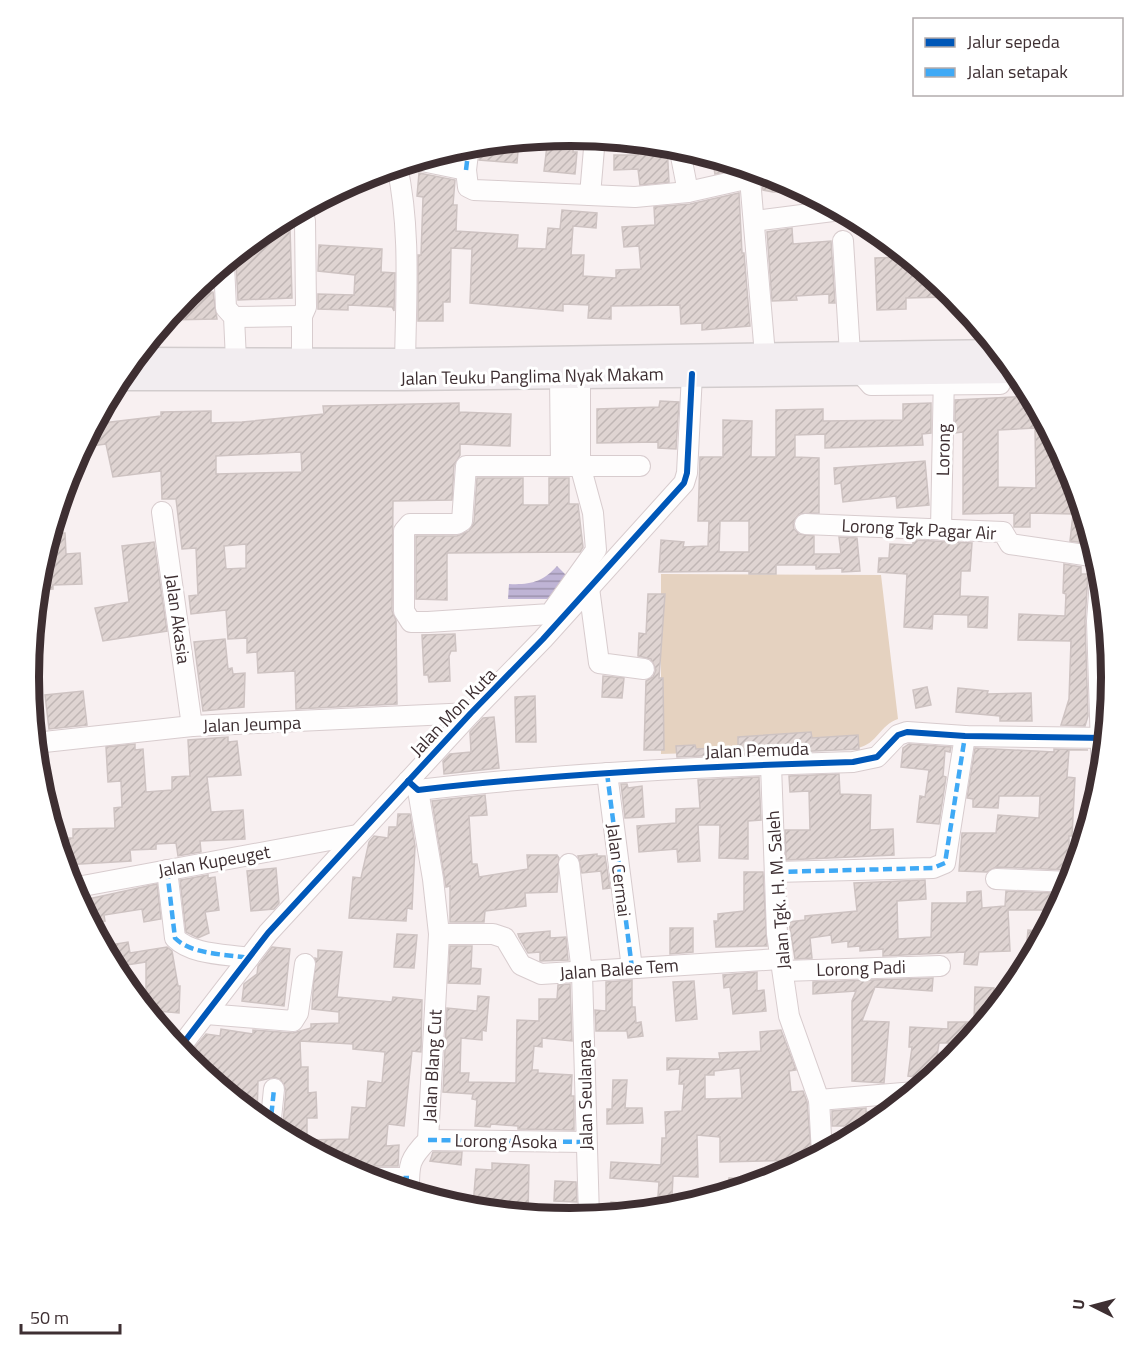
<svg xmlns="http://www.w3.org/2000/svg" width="1141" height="1354" viewBox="0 0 1141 1354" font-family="'Titillium Web',sans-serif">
<defs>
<pattern id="water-rules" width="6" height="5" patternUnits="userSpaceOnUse" patternTransform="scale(1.5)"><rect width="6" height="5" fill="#bfb4d5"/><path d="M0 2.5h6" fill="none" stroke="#9d93ad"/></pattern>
<pattern id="building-hatch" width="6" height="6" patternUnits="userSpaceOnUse" patternTransform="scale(1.5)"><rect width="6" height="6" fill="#dfd4d2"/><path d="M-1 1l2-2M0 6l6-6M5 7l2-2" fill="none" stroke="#c0b6b5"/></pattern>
</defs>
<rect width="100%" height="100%" fill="#f8f0f1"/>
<path fill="#e5d2c0" d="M661,574L881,575L898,719C880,725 877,744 858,748L661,754Z"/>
<path fill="url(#water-rules)" d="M557,566L568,577L548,599H508L509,584C530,585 543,582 557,566Z"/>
<g fill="url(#building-hatch)" stroke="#cec3c2" stroke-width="1.5" fill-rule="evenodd">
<polygon points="574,135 573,152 577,152 575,174 544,171 548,137"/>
<polygon points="519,140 517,163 479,160 481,144"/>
<polygon points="637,142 667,145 669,182 640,185 638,169 614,170 614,155 638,155"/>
<polygon points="692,150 738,164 737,169 715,174 712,158 694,161"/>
<polygon points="761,171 778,176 805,191 773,192 763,190"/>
<polygon points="419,173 455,180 453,205 457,205 456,231 518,235 517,248 546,249 548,228 560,229 562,210 597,213 596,228 573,226 571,255 584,255 583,276 616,278 616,270 641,269 639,246 624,247 622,227 655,225 654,207 690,204 739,193 742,253 744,253 750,326 702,330 702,323 681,324 680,305 611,306 611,319 588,318 589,305 563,304 563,311 470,303 472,249 451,248 450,302 443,302 443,321 418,321 418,255 421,255 423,197 417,196"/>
<polygon points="280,221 290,227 292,298 238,300 236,263 233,256"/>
<polygon points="792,228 793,244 831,241 835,303 829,303 829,294 796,296 797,300 772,301 767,232"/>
<polygon points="319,245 382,249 381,272 395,273 394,311 392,307 348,305 348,310 318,309 318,294 354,295 355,275 318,271"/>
<polygon points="904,257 904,261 914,261 946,288 947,297 906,298 906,309 877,310 875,258"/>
<polygon points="213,292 217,319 166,320 187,294"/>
<path d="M1032,396L1071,470L1094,544L1070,541L1073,514L1030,513V527H1014V513L963,514V432L955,433V400ZM1035,428L1036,488L998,487V430Z"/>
<polygon points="660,401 679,402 676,449 658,448 658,442 597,443 597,409 659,407"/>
<path d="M459,403V412L511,414L510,446L460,444V455L454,465L452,500L393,501L392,611L396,620L397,704L296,709L295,671L258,673L257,652L247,653V638L228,639L226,610L191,614L189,596L198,595L196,548L182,549L176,499H162L161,471L113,477L106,444L82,447L94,424L161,416V412L211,411V423L242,422L324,414L323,406ZM301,452L302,472L216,474V456ZM246,544V568L226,569L224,546Z"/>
<path d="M931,403V433L922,434L923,445L825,448V434L795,435V457L819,458V513L799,514L793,523L794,529L799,534L814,536V554H841L839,537L857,538L860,571L842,572V568L816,569V565H776V574H749V571L659,572L661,540L684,542L683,547L708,546L709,521H698L700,457H723V420L752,421L751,457H776V410L823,409V421L903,420V404ZM720,521H749V552H719Z"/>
<polygon points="925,461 929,505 897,508 896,496 843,502 841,483 835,484 834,468"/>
<polygon points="477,478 523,478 523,505 549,505 549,478 569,478 569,504 578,504 583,547 580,552 447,553 447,600 416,599 416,536 457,536 469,531 474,522"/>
<polygon points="65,533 66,554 80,553 82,584 53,585 53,589 37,590 39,571 50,534"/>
<polygon points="913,540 972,543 970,571 961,571 960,596 988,597 987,628 968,627 968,615 933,614 932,629 904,627 907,574 878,572 879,558 889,558 890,544 913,545"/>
<polygon points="154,542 167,631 103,641 95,608 129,602 122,546"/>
<polygon points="1064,564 1081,567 1081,574 1088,574 1085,621 1088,716 1085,726 1061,725 1069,699 1071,641 1018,640 1019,614 1065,616 1066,594 1063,593"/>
<polygon points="648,594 665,594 659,678 663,678 664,750 644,750 646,681 653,677 656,670 651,659 638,656 639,633 646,634"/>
<polygon points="455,634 456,651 451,651 449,656 450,681 429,682 428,675 424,675 422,635"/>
<polygon points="225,639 228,669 232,668 233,674 245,673 244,707 203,711 194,642"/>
<polygon points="603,676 624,678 622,698 602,697"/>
<polygon points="927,687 931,705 916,708 913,690"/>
<polygon points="958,688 988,691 987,694 1031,693 1032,721 1000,721 1000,716 956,712"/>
<polygon points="83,691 87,725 49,729 45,695"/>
<polygon points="535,696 536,742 516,742 515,697"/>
<polygon points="494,717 499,768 444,774 443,761 450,754 471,752 470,732 483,718"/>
<polygon points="811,732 812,738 858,735 859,749 677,757 676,746 695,745 696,749 738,747 738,737"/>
<polygon points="228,737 228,742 237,741 241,775 207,777 211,812 243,810 245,839 200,841 201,852 178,856 176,843 156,844 156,849 130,850 131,861 64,865 57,842 67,842 66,838 73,838 73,829 115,828 114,808 122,807 121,781 108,782 106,747 135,744 135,750 143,749 146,792 172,790 172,777 190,776 188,740"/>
<polygon points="909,744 951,747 950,752 945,751 943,776 946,777 939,824 917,822 920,796 925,797 929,770 901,767 903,748"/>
<polygon points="975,748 1054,752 1054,749 1088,750 1069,750 1067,777 1075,778 1072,836 1069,836 1069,870 996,867 987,872 959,871 962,833 996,833 998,815 1039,818 1040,796 999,796 998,808 973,807 973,799 967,798"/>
<polygon points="839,774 840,794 871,795 870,830 893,829 894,855 786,860 785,830 810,830 809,791 790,792 789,776"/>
<polygon points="759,777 761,820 748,821 748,859 719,858 720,825 698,825 700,861 678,862 677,849 639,852 637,826 676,823 676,809 700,808 698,780"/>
<polygon points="621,784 627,784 628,788 642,786 644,817 625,818"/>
<polygon points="485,795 487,815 469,816 472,864 477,864 479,877 528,869 527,855 557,855 559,858 557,892 525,893 526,906 485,911 484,922 450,922 450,886 446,887 432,801"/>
<polygon points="398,814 410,814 415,846 412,909 407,908 406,921 349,918 353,877 361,878 369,842 374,836 388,838 389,827 397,827"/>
<polygon points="597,854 597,856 605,856 610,888 603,889 601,871 582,873 578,856"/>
<polygon points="276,868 279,903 274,909 251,911 247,871"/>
<polygon points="744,872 763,872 767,946 716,947 714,921 718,921 718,914 744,911"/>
<polygon points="208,875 208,878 215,877 219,910 205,912 209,933 198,938 186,932 180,880"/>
<polygon points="925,880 926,899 897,901 898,939 931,937 932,903 967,903 967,892 981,891 982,908 1005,906 1006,891 1052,893 1051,916 1043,916 1043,910 1008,910 1010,951 979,952 977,965 964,964 965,952 883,956 883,949 860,951 860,946 848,947 848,941 832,943 831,935 810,938 812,958 795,959 789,922 805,920 805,916 857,911 854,883"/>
<polygon points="157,884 161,919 144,922 142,909 104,915 105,921 91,923 79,901"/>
<polygon points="670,928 693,928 693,952 670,954"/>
<polygon points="1028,930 1046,932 1024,972"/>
<polygon points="550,931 550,938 566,937 568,960 540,961 540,952 528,953 519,937 518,934"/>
<polygon points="397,934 417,935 414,968 394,967"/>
<polygon points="128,942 130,953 167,947 172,951 178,986 180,986 179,1013 146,1010 146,962 114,967 103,946"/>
<polygon points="450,946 472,946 471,968 481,969 480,984 448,983"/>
<polygon points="272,947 290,949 284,1006 242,1001 244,984 257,974 258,966"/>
<path d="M318,950L342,952L337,997L392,1002L393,997L422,1000L421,1052L412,1051L404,1126L388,1124L386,1146L399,1145L398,1166H362L353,1172L346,1168L282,1135L286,1090L281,1080L275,1077L258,1081L257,1117L228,1093L227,1079L211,1080L202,1072L201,1058L194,1057L196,1046L206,1034L220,1036L221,1029L253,1034V1030L293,1033L311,1028V1024L339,1023V1012L312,1009L315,958L318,959ZM300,1041L353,1044V1049L385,1052L382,1083L368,1081L366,1108L352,1107L349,1139L307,1140V1118H317L316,1092L308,1093V1067H301Z"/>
<polygon points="757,972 757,991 764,990 766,1011 733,1014 730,987 724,988 723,975"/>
<polygon points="933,978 932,991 875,987 862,1021 889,1022 884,1083 852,1081 852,1001 856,991 813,994 813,982"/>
<polygon points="632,980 632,1007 635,1007 636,1023 641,1022 643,1036 628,1038 627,1031 596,1031 595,1010 606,1011 606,982"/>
<polygon points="694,981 697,1019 676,1021 673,982"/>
<polygon points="570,984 572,1041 542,1038 542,1047 534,1046 532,1070 538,1070 538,1073 572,1075 571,1096 574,1096 574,1130 518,1129 518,1126 491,1124 490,1127 475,1126 477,1100 472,1099 473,1094 443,1092 447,1008 477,1011 478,996 489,997 486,1031 482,1030 482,1040 461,1038 460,1073 469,1073 468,1082 516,1083 517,1020 539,1021 539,999 557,999 558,985"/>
<polygon points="975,987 994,988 993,997 1005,998 973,1037 969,1035 968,1043 939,1043 934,1076 930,1079 908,1076 912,1047 909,1047 910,1027 948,1029 948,1022 974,1022"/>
<path d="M781,1030L796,1070L789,1071L791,1092L803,1091L807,1102L812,1160L720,1162V1137L697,1135L698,1177L673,1176L672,1197L658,1196L659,1182L610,1178L611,1162L661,1165L662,1138H666L665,1112L682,1111L684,1084H679L680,1069L667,1070V1058L720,1059L719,1053L761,1051L760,1032ZM740,1068L742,1098L705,1099V1075H714V1071Z"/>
<polygon points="613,1080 627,1080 625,1108 642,1108 643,1123 607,1124 607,1109 612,1109"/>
<polygon points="866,1108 866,1112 891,1112 873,1126 832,1126 832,1111"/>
<polygon points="433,1152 462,1152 461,1165 430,1161"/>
<polygon points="492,1163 529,1165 528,1215 504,1212 505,1208 473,1206 476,1169 492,1170"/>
<polygon points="729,1178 766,1179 767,1181 728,1193"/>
<polygon points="555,1181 576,1182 577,1202 554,1201"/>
<polygon points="421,1191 452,1193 451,1204 420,1195"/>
<polygon points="611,1202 653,1205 653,1211 611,1213"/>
</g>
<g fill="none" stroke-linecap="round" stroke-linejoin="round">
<g stroke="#d8ccce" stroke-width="22">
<g id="minor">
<polyline points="679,146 688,192"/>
<polyline points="417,160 466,170 468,187 474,190 635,197 688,192 750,178"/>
<path d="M397,166C412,234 405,306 405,376"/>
<polyline points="749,167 765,355"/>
<polyline points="466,170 469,145"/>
<polyline points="590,195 595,137"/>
<polyline points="290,215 299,216 305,221 306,307 302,316 302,360"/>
<polyline points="754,221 841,210"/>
<polyline points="843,241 850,354"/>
<polyline points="224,264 226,308 234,317 236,360"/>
<polyline points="234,317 302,316"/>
<polyline points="985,352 986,333"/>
<polyline points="864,373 864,377 871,385 1000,384 1005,371"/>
<polyline points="580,375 580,465 593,513 596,550 550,614 428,622 411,622 404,611 404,531 410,524 457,524 462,521 466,466 640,466"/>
<polyline points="560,376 561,466"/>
<polyline points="162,512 192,726"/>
<polyline points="805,524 1003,532 1010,544 1098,557"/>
<polyline points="941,529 944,372"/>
<polyline points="1101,566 1097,621 1102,780"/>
<polyline points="589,588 599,663 644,669"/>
<polyline points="35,743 192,726 471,713"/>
<polyline points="771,765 777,934 789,1016 819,1100 822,1154"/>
<polyline points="607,773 632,968"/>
<path d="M408,781L418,790C563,773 708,766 853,762L877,757L898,735L907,732L965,736L1107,738"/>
<polyline points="569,864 582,973 589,1217"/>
<path d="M167,870L175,938C192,955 226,954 249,958"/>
<polyline points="775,872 933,868 945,863 965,736"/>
<polyline points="996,879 1072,882"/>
<polyline points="72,888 357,835"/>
<polyline points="439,934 493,934 505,938 521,965 541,974 780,959"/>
<polyline points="783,971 940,966"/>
<polyline points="206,1014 293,1021 298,1013 305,964"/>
<polyline points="178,1050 268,933 471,713 543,639 684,483 687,473 692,374"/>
<polyline points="819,1100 915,1092"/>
<polyline points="270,1128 274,1089"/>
<polyline points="428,1140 585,1142"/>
<polyline points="363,1178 409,1178"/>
<path d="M409,1192C409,1165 408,1160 428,1140L439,934L433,879L418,790"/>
</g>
</g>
<g stroke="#d2cccd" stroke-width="27">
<g id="major">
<polyline points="133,360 405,361 1002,352"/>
<polyline points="119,378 404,378 1017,371"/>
</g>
</g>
<use href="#minor" stroke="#fefdfd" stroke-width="20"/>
<use href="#major" stroke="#f2edf0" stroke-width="24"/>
<g stroke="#3fa9f5" stroke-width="4.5" stroke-dasharray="9 4.5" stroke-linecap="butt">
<polyline points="466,170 469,145"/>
<polyline points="141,350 142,360"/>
<polyline points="607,773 632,968"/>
<path d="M167,870L175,938C192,955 226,954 249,958"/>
<polyline points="775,872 933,868 945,863 965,736"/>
<polyline points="270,1128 274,1089"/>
<polyline points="428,1140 585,1142"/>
<polyline points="363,1178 409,1178"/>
</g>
<g stroke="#fff" stroke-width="10">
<g id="cycleway">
<path d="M408,781L418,790C563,773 708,766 853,762L877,757L898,735L907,732L965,736L1107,738"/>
<polyline points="178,1050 268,933 471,713 543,639 684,483 687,473 692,374"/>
</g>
</g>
<use href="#cycleway" stroke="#0057b8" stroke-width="6"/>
</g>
<g text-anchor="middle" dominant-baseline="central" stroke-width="6" stroke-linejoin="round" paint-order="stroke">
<g font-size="18" fill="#3e2f32" stroke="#fff">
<text transform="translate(532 376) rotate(-1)">Jalan Teuku Panglima Nyak Makam</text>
<text transform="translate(943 450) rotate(-89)">Lorong</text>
<text transform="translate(919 529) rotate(3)">Lorong Tgk Pagar Air</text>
<text transform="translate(178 619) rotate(82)">Jalan Akasia</text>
<text transform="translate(453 712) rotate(-46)">Jalan Mon Kuta</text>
<text transform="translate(252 724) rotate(-2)">Jalan Jeumpa</text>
<text transform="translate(757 750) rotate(-2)">Jalan Pemuda</text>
<text transform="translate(214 861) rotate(-10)">Jalan Kupeuget</text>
<text transform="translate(619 870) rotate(83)">Jalan Cermai</text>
<text transform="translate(778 890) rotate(-94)">Jalan Tgk. H. M. Saleh</text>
<text transform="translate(861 968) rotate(-2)">Lorong Padi</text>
<text transform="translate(619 969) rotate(-4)">Jalan Balee Tem</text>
<text transform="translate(432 1066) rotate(-87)">Jalan Blang Cut</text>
<text transform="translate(585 1095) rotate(-91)">Jalan Seulanga</text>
<text transform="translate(506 1141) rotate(1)">Lorong Asoka</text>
</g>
</g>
<path d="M0 0H1141V1354H0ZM39 677a531 531 0 1 1 1062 0a531 531 0 1 1-1062 0Z" fill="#fff" fill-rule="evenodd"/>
<path fill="none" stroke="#3e2f32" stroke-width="8" d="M39 677a531 531 0 1 1 1062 0a531 531 0 1 1-1062 0Z"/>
<rect x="913" y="18" width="210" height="78" fill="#ffffff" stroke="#b2acad" stroke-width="1.5"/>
<rect x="925" y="38" width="30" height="9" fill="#0057b8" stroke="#b2acad" stroke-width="1.5"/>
<text x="967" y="48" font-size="18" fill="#3e2f32">Jalur sepeda</text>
<rect x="925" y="68" width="30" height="9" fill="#3fa9f5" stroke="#b2acad" stroke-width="1.5"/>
<text x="967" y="78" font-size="18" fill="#3e2f32">Jalan setapak</text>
<g transform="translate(1093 1306) rotate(276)" stroke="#ffffff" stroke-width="4.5" paint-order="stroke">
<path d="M0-4.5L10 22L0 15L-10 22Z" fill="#3e2f32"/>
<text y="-9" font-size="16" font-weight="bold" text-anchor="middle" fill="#3e2f32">U</text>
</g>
<path d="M21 1324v9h99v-9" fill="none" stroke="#3e2f32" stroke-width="3"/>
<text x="30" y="1324" font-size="18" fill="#3e2f32" stroke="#ffffff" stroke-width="4.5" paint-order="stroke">50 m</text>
</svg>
